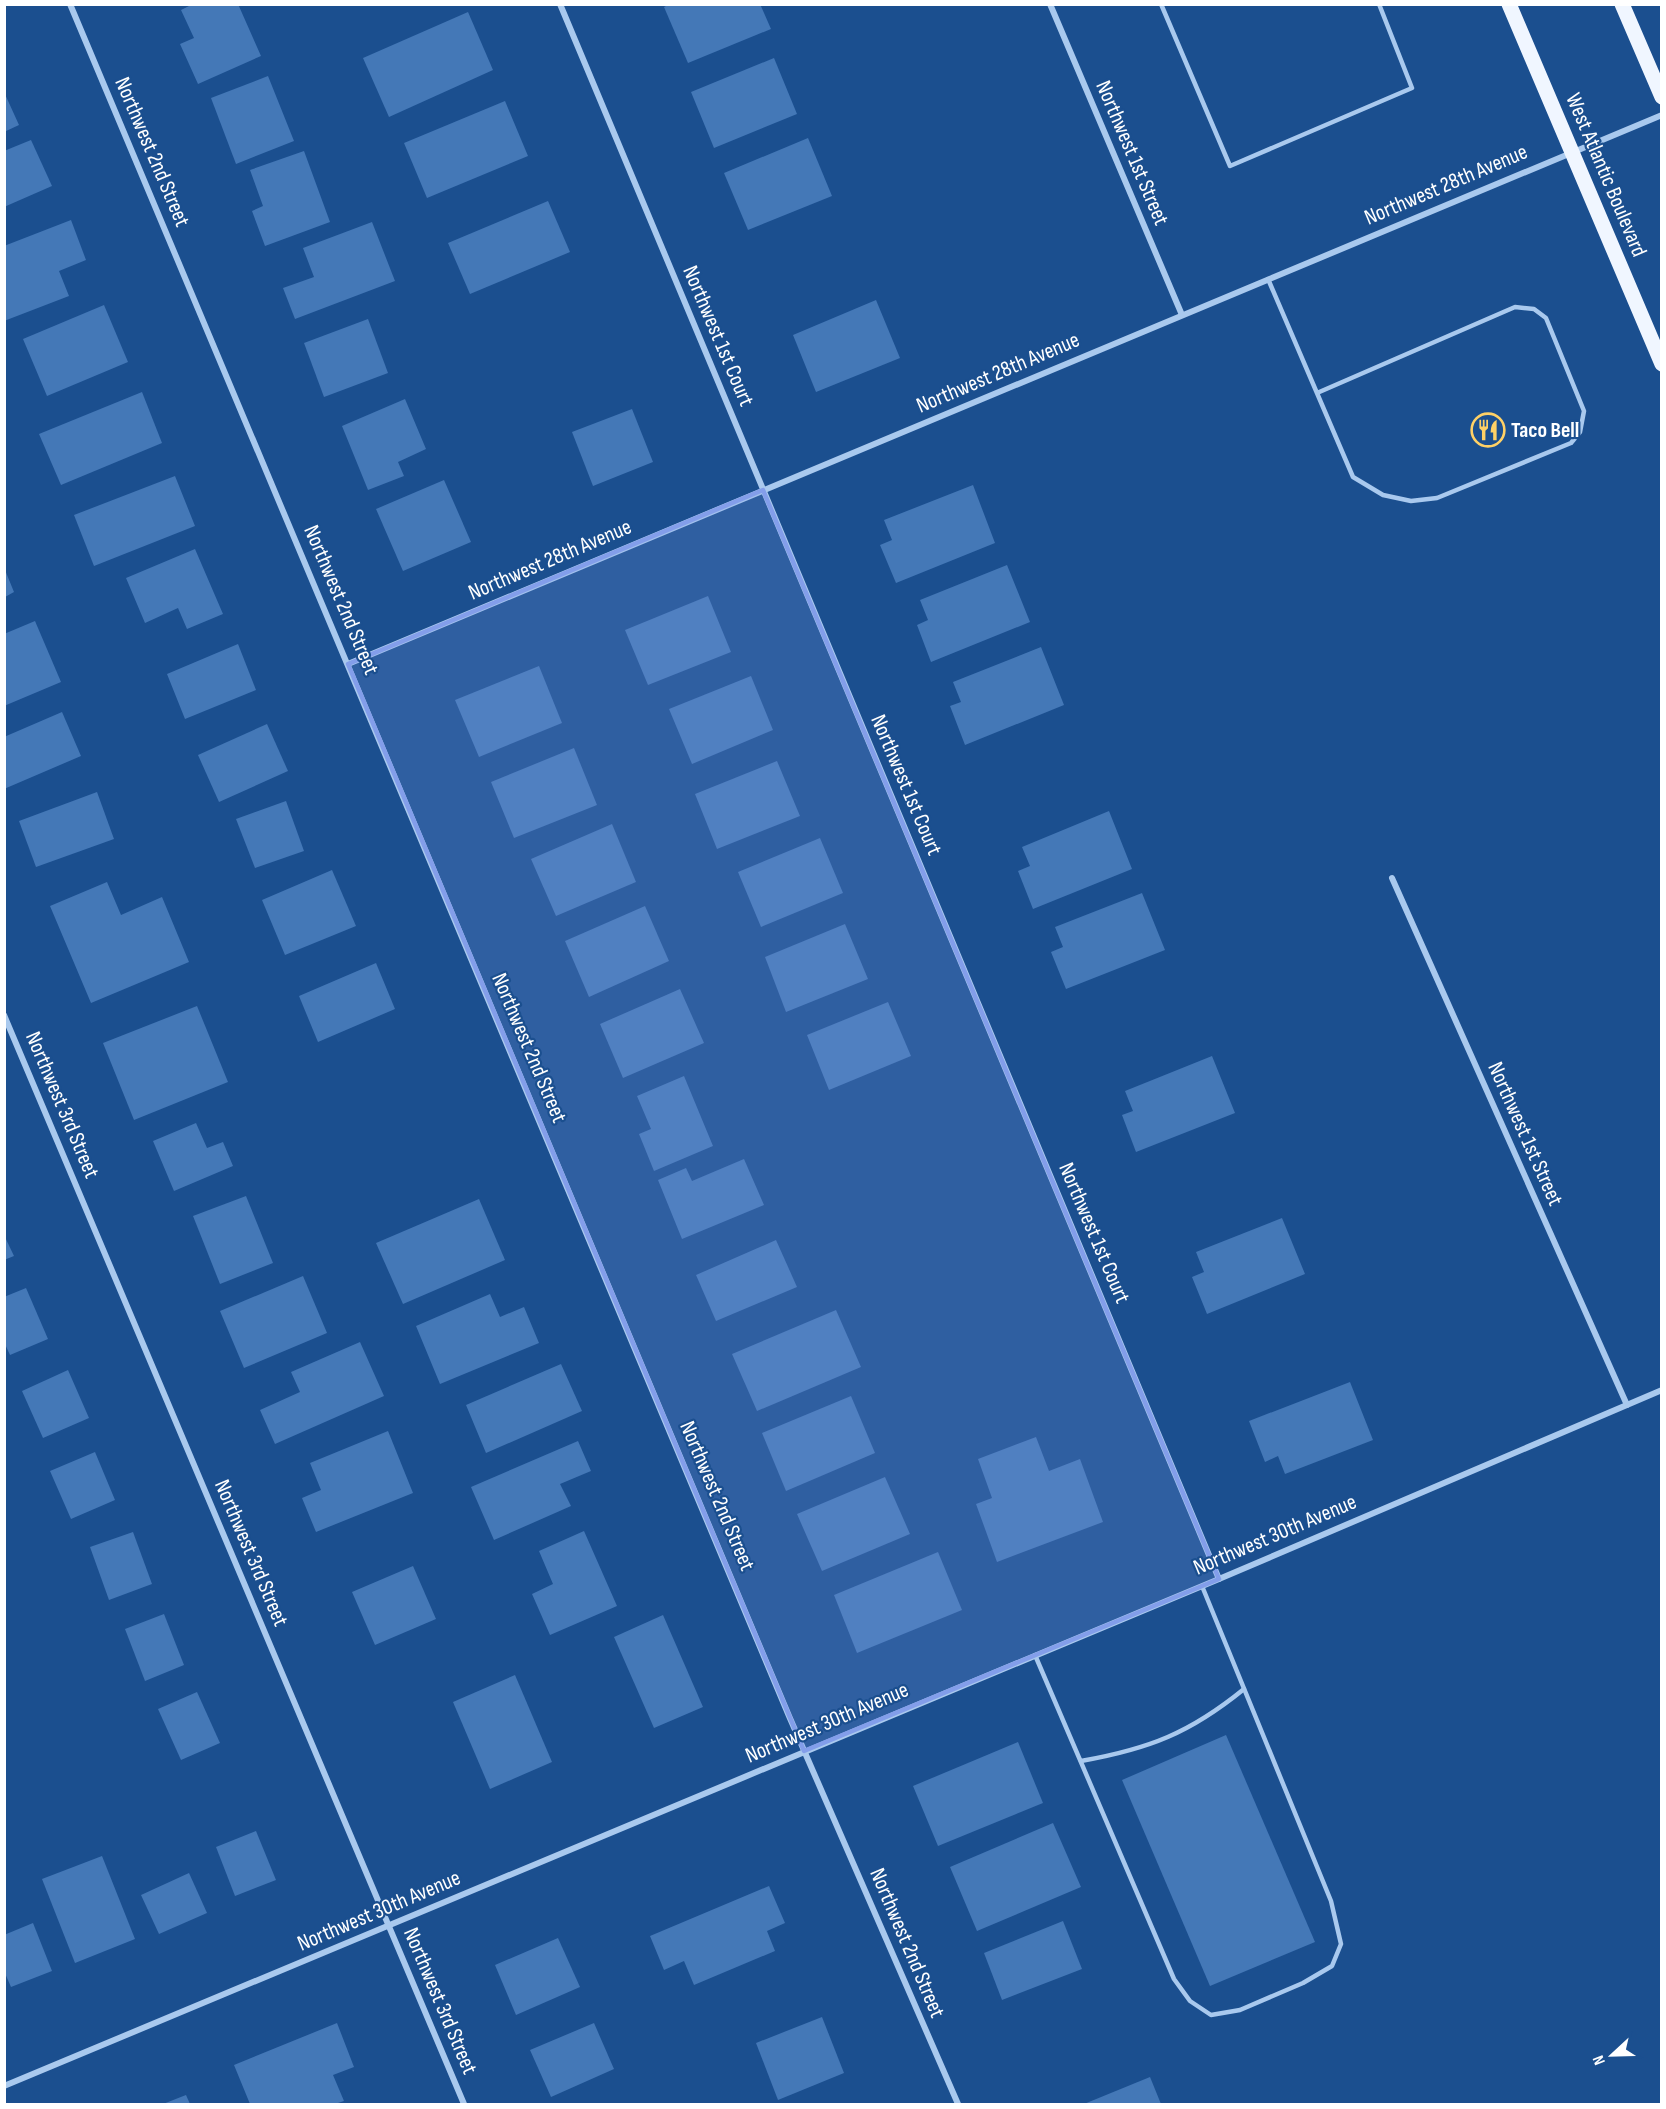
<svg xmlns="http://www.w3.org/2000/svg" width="1666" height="2109" viewBox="0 0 1666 2109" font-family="'Sofia Sans Condensed',sans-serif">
<rect width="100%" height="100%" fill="#1b4f8f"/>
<g fill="#4478b7">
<polygon points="193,4 238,4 261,56 198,84 180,44 194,38 181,10"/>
<polygon points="670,4 760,4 771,29 688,63 664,7"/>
<polygon points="468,12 493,70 389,117 363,58"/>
<polygon points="774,58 797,114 714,148 691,92"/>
<polygon points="268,76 294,141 236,164 211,98"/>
<polygon points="4,92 19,125 4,132"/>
<polygon points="505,101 528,156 427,198 404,143"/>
<polygon points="808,138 832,196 748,230 724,173"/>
<polygon points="31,140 52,186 4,207 4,151"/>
<polygon points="304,151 330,222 265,246 252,211 263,206 250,170"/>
<polygon points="548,201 570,252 470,294 448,243"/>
<polygon points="71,220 86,260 59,271 69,296 4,321 4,246"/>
<polygon points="372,222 395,281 295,319 283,288 314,277 303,248"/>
<polygon points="876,300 900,358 816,392 793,335"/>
<polygon points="104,305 128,362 47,396 23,339"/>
<polygon points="368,319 388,373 324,397 304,343"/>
<polygon points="142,392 162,443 61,485 39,434"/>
<polygon points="405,399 426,449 398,462 404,476 368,490 342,426"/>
<polygon points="632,409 653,462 593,486 572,432"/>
<polygon points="175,476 195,526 94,566 74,515"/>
<polygon points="444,480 471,542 403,571 376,509"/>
<polygon points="973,485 995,543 896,583 880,545 892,540 884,520"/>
<polygon points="195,549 223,614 187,629 178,608 145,623 126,578"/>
<polygon points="1007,565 1030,622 931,662 917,625 928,620 920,600"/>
<polygon points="5,570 14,592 5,597"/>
<polygon points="708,596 731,652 648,685 625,630"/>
<polygon points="35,621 61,682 4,706 4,634"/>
<polygon points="238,644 256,690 185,719 167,674"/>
<polygon points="1041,647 1064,705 965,745 950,706 961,702 953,682"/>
<polygon points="539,666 562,723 479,757 455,700"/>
<polygon points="751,676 773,730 692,764 669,709"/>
<polygon points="62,712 81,756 4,789 4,737"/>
<polygon points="267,724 288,771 219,802 198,755"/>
<polygon points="574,748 597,805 514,838 491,782"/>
<polygon points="777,761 800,816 717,849 695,794"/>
<polygon points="97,792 114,839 36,867 19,821"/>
<polygon points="286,801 304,851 255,868 236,819"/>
<polygon points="1109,811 1132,869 1033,909 1018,871 1030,866 1022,847"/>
<polygon points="612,824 636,882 556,916 531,859"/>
<polygon points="820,838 843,893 761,927 738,872"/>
<polygon points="332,870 356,926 285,955 262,900"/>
<polygon points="107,882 121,915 162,897 189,962 91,1003 50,906"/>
<polygon points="1142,893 1165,950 1066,989 1051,952 1063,947 1055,927"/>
<polygon points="645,906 669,961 589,997 565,941"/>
<polygon points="845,924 868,979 786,1012 765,957"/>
<polygon points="376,963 395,1009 318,1042 299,996"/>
<polygon points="680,989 704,1043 623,1078 600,1024"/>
<polygon points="888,1002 911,1056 829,1090 807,1035"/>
<polygon points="197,1006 228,1082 134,1120 103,1043"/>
<polygon points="1212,1056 1235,1113 1136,1152 1122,1115 1133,1111 1125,1091"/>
<polygon points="684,1076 713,1146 654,1171 639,1134 651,1129 637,1096"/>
<polygon points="196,1123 207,1148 223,1142 233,1166 174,1191 153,1141"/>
<polygon points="744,1159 764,1205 682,1239 658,1180 686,1168 692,1181"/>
<polygon points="246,1196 273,1263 220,1284 193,1216"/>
<polygon points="479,1199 505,1260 403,1304 376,1243"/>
<polygon points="1282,1218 1305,1274 1207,1314 1192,1277 1204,1272 1196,1252"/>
<polygon points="4,1235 14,1256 4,1260"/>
<polygon points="776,1240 797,1287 716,1321 696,1275"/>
<polygon points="303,1276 327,1333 244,1368 220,1311"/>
<polygon points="26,1288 48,1339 10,1355 4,1342 4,1297"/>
<polygon points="490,1294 500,1317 524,1307 539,1343 440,1384 416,1326"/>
<polygon points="836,1310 861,1367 757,1411 732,1354"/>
<polygon points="360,1342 384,1396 275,1444 260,1410 300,1392 291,1372"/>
<polygon points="561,1364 582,1411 486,1453 466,1405"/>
<polygon points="68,1370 89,1418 43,1438 22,1391"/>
<polygon points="1350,1382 1373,1440 1285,1474 1278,1456 1265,1462 1249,1421"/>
<polygon points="851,1396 875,1453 786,1491 762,1433"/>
<polygon points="388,1431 413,1493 316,1532 302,1498 321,1490 310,1463"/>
<polygon points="1036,1437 1049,1471 1080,1459 1103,1522 997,1562 976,1504 992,1498 978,1459"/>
<polygon points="578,1441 591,1471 560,1484 571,1506 494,1540 471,1487"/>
<polygon points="95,1452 115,1500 71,1519 50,1471"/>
<polygon points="885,1477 910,1534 822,1571 797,1514"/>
<polygon points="584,1531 617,1606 550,1635 532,1594 553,1584 539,1551"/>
<polygon points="133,1532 152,1584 109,1600 90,1547"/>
<polygon points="938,1552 962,1610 857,1653 834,1595"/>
<polygon points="413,1566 436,1619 375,1645 352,1592"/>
<polygon points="164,1614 184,1665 145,1681 125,1629"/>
<polygon points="663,1615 703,1707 654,1728 614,1637"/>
<polygon points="515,1675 552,1762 490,1789 453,1702"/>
<polygon points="197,1692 220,1743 181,1760 158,1709"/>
<polygon points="1226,1735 1315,1942 1210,1986 1122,1780"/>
<polygon points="1018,1742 1043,1803 938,1846 913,1786"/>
<polygon points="1053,1823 1081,1887 977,1931 950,1867"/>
<polygon points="256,1831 276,1880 235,1896 216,1847"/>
<polygon points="102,1856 135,1939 75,1963 42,1879"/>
<polygon points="189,1873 207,1913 159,1934 141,1895"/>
<polygon points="769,1886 785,1923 767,1931 775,1951 694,1985 684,1961 664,1970 650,1936"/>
<polygon points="1063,1921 1082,1969 1002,2000 984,1953"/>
<polygon points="33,1923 52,1971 11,1987 4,1971 4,1935"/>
<polygon points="558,1938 580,1987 516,2015 495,1965"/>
<polygon points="822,2017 844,2073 778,2100 756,2043"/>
<polygon points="337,2023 354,2067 333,2075 344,2101 335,2104 250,2104 234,2065"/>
<polygon points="594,2023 614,2069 551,2097 530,2050"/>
<polygon points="1150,2077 1161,2104 1084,2104"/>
<polygon points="186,2095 190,2104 163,2104"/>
</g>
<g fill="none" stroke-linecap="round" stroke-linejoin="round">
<g stroke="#a9c9ee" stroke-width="4.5">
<polyline points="1161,4 1230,166 1412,88 1379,4"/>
<polyline points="1268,279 1353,477 1383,495 1411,501 1437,498 1571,443 1580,432 1584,411 1546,318 1534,309 1515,307 1317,393"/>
<polyline points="1035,1655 1174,1979 1190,2001 1211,2015 1240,2010 1303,1983 1332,1966 1341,1944 1331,1901 1202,1586"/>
<path d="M1081,1761C1149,1749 1190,1733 1244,1689"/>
</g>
<g stroke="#a9c9ee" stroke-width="6">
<polyline points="70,4 789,1716 958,2104"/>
<polyline points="560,4 1219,1579"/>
<polyline points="1050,4 1182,315"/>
<polyline points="348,664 1662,115"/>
<polyline points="1392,878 1627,1405"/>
<polyline points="4,1015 464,2104"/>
<polyline points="4,2086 1219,1579 1662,1390"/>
</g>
<g stroke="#f0f6ff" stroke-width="15">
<polyline points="1509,4 1662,364"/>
<polyline points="1622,4 1662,97"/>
</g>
</g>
<path fill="#839eea" fill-opacity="0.2" stroke="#839eea" stroke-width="4.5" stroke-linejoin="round" d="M763,490L1219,1579L804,1751L348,664Z"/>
<defs>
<g id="restaurant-ring" transform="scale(1.725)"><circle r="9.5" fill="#1b4f8f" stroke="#ffd166" stroke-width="1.5"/><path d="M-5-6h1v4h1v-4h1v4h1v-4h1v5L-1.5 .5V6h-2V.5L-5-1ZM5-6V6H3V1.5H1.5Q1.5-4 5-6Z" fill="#ffd166"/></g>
</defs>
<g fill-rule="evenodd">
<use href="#restaurant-ring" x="1488" y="430"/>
</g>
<g text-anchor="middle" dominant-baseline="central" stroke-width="4.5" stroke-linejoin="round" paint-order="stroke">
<g font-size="22" fill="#fff" stroke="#1b4f8f">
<text transform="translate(152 152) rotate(67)">Northwest 2nd Street</text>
<text transform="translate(1132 153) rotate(67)">Northwest 1st Street</text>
<text transform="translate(1606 175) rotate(67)">West Atlantic Boulevard</text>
<text transform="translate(1446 185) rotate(-23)">Northwest 28th Avenue</text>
<text transform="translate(718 336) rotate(67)">Northwest 1st Court</text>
<text transform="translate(998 373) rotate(-23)">Northwest 28th Avenue</text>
<text transform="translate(550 560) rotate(-23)">Northwest 28th Avenue</text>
<text transform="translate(341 600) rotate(67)">Northwest 2nd Street</text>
<text transform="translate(906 785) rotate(67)">Northwest 1st Court</text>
<text transform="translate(529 1048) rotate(67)">Northwest 2nd Street</text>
<text transform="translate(62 1105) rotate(67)">Northwest 3rd Street</text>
<text transform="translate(1525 1134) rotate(66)">Northwest 1st Street</text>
<text transform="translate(1094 1233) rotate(67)">Northwest 1st Court</text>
<text transform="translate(717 1496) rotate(67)">Northwest 2nd Street</text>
<text transform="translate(1275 1535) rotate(-23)">Northwest 30th Avenue</text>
<text transform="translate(251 1553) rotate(67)">Northwest 3rd Street</text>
<text transform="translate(827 1723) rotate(-23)">Northwest 30th Avenue</text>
<text transform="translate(379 1911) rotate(-23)">Northwest 30th Avenue</text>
<text transform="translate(907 1943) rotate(67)">Northwest 2nd Street</text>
<text transform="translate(440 2001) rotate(67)">Northwest 3rd Street</text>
</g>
<g font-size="22" font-weight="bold" fill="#fff" stroke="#1b4f8f" text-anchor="start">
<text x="1511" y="430">Taco Bell</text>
</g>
</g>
<rect width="1666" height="2109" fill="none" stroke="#ffffff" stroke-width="12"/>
<g transform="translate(1612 2055) rotate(248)" stroke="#1b4f8f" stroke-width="4.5" paint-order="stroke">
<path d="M0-4.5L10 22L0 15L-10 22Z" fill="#ffffff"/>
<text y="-9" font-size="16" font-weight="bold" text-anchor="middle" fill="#ffffff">N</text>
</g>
</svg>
